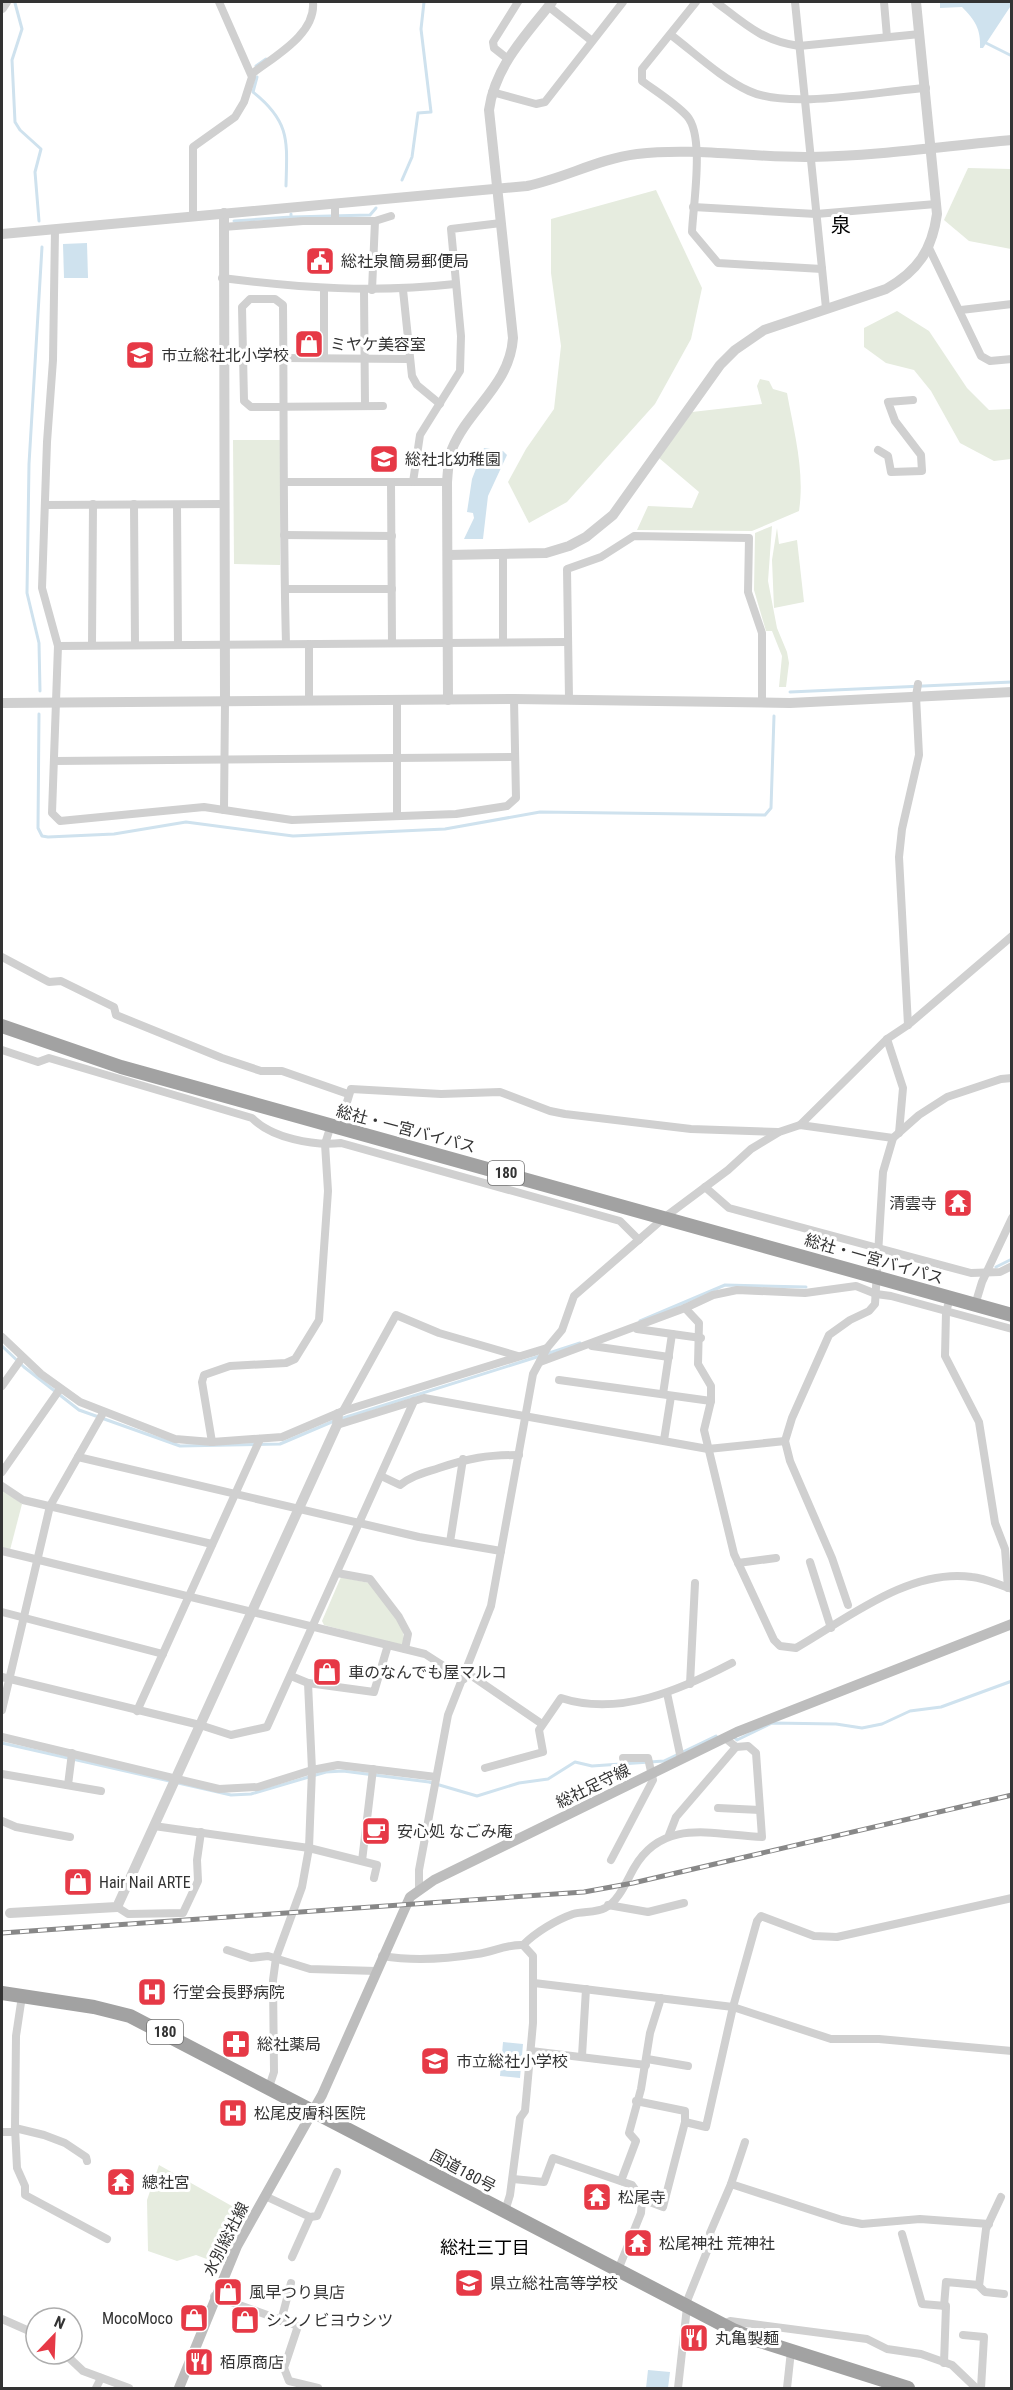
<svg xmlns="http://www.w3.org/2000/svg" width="1013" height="2390" viewBox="0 0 1013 2390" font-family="'Roboto Condensed','Noto Sans JP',sans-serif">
<rect width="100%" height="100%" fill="#fff"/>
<g fill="#e6ecdf">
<polygon points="968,168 1011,169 1011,249 969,241 944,220"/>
<polygon points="656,190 702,288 691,339 655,404 567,502 529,523 508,482 526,449 554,409 561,346 551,273 551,219"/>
<polygon points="897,311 929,331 967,388 989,410 1011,409 1011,459 994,461 960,443 931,391 914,370 886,363 864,347 864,328"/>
<path d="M760,379L769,381L773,389L787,393C794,432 805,471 799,511L752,531L637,530L648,506L692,508L699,492L659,458L692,412L762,404L757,386Z"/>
<polygon points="233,440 280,440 280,565 234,564"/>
<polygon points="772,526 768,581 777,628 787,652 789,663 786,687 779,687 782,656 772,631 766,631 754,590 755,533"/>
<polygon points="777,528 779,544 797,540 804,602 774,608 772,560"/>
<polygon points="2,1489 22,1504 10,1550 2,1547"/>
<path d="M341,1577L369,1583C381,1599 406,1621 404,1643L400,1645L324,1625L322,1621Z"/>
<polygon points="159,2165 246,2214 220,2264 196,2255 177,2261 148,2251 147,2200"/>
</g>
<g fill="#cfe2ee">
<path d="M940,2H1011L1012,4L983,48H980C981,29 975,20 962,7L940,8Z"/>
<polygon points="87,243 88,278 64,278 63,244"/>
<polygon points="484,448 503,451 507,455 488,496 483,539 464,539 474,518 473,513 467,512 472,479"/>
<polygon points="503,2042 523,2044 520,2078 500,2076"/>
<polygon points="648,2370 670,2372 668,2388 646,2388"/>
</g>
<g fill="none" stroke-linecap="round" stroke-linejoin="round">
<g stroke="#cfe2ee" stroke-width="3">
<polyline points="15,3 22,29 12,60 15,122 20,130 41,149 35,172 39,221"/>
<polyline points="984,42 1012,56"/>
<polyline points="256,66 266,59"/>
<path d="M257,77L253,92C291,122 287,142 286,186"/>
<polyline points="402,180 412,157 418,113 431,112 421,29 424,2"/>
<polyline points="291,217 370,215 376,208"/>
<polyline points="234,221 291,217 291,214"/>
<polyline points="40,691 39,643 27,593 29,464 42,247"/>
<polyline points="790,692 1012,682"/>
<polyline points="39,714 38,828 42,836 48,837 114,834 186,822 293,836 445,829 540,812 765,815 771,808 774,716"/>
<polyline points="996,1267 1012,1259"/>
<polyline points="640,1321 725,1285 806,1287"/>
<polyline points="2,1346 24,1367 79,1410 180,1446 280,1444 334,1421"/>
<polyline points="546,1354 580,1343"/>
<polyline points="340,1419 540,1356"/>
<polyline points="735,1738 737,1740 772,1723 836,1724 862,1728 882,1724 910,1711 941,1707 1012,1681"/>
<polyline points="2,1743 231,1795 251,1794 326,1772 343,1771 429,1782 477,1796 519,1783 548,1779 575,1762 592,1766 664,1761 716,1736"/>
</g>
<g stroke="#d0d0d0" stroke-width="8">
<path d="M696,2L642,69V81C657,92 675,103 687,116C705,136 693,205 692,232L718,263L822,269"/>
<path d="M716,2C745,24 762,41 799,46L920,34"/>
<polyline points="795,2 826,308"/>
<polyline points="884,2 887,37"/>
<polyline points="548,6 592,41"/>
<path d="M671,35C696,54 721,78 749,91C789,110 880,91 926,88"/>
<polyline points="508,59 494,48 493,42 518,2"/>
<path d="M253,73C275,56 316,34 313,2"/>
<polyline points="492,92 536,104 545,102 623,2"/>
<polyline points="693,207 816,214 936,204"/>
<polyline points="193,216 193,147 235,117 244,102 252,77 219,2"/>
<polyline points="335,221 335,203"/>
<polyline points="223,227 303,221 375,221 391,216"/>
<polyline points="55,230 53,360 47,442 42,588 58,646 52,813 60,821 204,807 292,820 456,814 507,806 516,798 514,699"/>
<polyline points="929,248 981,356 990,361 1012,359"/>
<path d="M222,278C303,288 374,293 455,284"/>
<polyline points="324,290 324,358"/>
<polyline points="364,290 365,406"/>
<polyline points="372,290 375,221"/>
<polyline points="403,290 412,376 417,385 440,404"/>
<polyline points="961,310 1012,304"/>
<polyline points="283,358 409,359"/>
<polyline points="878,450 888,456 891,472 922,471 921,455 895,421 888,402 913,400"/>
<polyline points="284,482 447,482"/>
<polyline points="391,482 392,643"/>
<polyline points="413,482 420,435 460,371 461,336 451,229 501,223"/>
<polyline points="134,504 135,645"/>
<polyline points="45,505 224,504"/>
<polyline points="177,505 178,645"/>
<polyline points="284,535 392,536"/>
<polyline points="503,555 503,642"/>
<polyline points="285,589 392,589"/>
<path d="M286,644C283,531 284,418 283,305L275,299H250L242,307L244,401L251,407L383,406"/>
<polyline points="309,644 309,701"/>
<polyline points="92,645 93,504"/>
<polyline points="58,646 567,642"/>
<polyline points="569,699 567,569 601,557 634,536 749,538 748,592 762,633 762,702"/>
<polyline points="54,761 515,757"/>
<polyline points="224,810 225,702"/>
<polyline points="397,816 397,700"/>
<polyline points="2,957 49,982 61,981 114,1007 116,1015 222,1058 261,1071 282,1071 348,1094"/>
<polyline points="908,1025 899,857 902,829 919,755 916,696 918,684"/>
<polyline points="887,1039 903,1088 899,1133"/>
<path d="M2,1050L38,1062L49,1058L252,1118C272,1138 313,1146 341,1143L620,1221L639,1240"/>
<polyline points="800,1125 887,1039 908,1025 1012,936"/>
<polyline points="339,1128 351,1089 441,1094 500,1092 550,1111 565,1114 691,1129 778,1132"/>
<polyline points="705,1187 729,1208 971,1273 1000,1272 1012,1266"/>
<polyline points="950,1298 946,1312 945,1356 979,1422 995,1523 1005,1549 1008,1588"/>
<polyline points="975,1305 982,1282 1012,1218"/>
<path d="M685,1308L699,1323L698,1364L711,1386V1401L704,1430L734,1554L774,1640L780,1646L796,1648C848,1618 910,1568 972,1577C985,1578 999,1585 1012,1589"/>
<polyline points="637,1329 701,1338"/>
<polyline points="2,1337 41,1374 80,1402 175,1439 212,1442 282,1437 343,1411 547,1348"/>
<polyline points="592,1346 669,1357"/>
<polyline points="540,1362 685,1308 713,1295 737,1290 805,1293 856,1286 876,1294 891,1296 1012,1329"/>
<polyline points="559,1380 711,1401"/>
<polyline points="2,1386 22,1358"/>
<polyline points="663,1394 672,1334"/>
<polyline points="343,1411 396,1315 439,1333 518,1356"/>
<polyline points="337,1425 424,1398 708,1449 785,1441"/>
<polyline points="664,1440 671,1396"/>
<polyline points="212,1442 202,1382 204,1375 230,1366 286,1363 295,1359 319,1320 328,1191 325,1144 331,1125"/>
<polyline points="78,1457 419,1537 501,1551"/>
<polyline points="2,1472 60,1389"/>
<path d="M381,1476L400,1485C413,1475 424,1473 439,1468C469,1458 487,1455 519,1455"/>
<polyline points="2,1486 23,1500 212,1544"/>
<polyline points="450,1542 463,1459"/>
<polyline points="2,1551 425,1654 464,1679"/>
<polyline points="810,1562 831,1628"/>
<polyline points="738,1563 776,1558"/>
<polyline points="337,1573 370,1579 399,1617 408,1634 405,1649"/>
<polyline points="848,1605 832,1558 790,1461 785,1441 792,1418 829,1335 850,1320 869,1311 875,1304 883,1172 893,1138 919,1115 947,1097 1001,1079 1012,1078"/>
<polyline points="2,1612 163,1654"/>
<polyline points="466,1672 542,1724"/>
<polyline points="291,1676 308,1683 374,1692 388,1645"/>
<polyline points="2,1677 200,1725 231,1735 267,1727 414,1401"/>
<polyline points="690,1684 695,1583"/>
<polyline points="667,1693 681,1759"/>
<polyline points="2,1710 50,1506 103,1413"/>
<polyline points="137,1711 260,1439"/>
<polyline points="2,1737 219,1789 258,1787 312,1770 338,1765 436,1777"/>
<path d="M485,1768L543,1752L539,1730L561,1698C619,1717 680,1690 732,1663"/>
<polyline points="2,1774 101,1791"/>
<polyline points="68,1785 72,1753"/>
<polyline points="718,1808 760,1810"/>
<polyline points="2,1821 16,1827 70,1837"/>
<polyline points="154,1826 309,1848 312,1770 308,1683"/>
<polyline points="669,1835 676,1817 736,1747"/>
<polyline points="611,1860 653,1780 648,1758 623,1758"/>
<polyline points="362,1861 373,1769"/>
<polyline points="419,1889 419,1870 448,1715 491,1606 533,1374 547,1348 562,1330 574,1296 665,1217 728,1170 751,1149 779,1132 800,1125 893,1138"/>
<polyline points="608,1905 648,1912 684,1903"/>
<polyline points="117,1907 128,1914 183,1913 198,1881 197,1860 201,1832"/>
<path d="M523,1945C536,1932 556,1920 573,1914C583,1911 596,1913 605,1908C619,1901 627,1880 634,1868C663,1817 714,1835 762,1837L756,1753L748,1746L736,1747L725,1738"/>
<polyline points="227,1950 251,1958 268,1956 310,1969 376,1971"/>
<path d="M382,1956C413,1961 446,1959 477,1954C493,1952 507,1944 523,1945L533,1956V2023L525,2111L520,2118L510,2195L505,2211"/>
<polyline points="534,1983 733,2007 831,2039 879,2039 1012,2051"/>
<polyline points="22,1996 16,2036 15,2128 44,2135 65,2143 86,2157 87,2161"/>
<polyline points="531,2051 646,2065"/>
<polyline points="582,2056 586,1989"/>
<polyline points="647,2059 688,2066"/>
<polyline points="269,2087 274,2072 273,1980 276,1958 302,1887 309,1848 377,1865 374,1878"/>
<polyline points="636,2101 685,2111 685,2122"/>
<polyline points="15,2128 17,2168 25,2186 25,2195 107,2239"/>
<polyline points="2,2132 15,2132"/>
<polyline points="513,2179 544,2182 553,2158 632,2185 642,2199"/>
<polyline points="621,2181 636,2141 629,2133 641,2089 650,2033 661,1998"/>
<polyline points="731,2184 745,2142"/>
<polyline points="265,2196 310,2217 292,2257"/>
<polyline points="1001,2197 986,2229 979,2286 985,2292 1004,2294"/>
<polyline points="310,2217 317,2216 337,2172"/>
<polyline points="902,2234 922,2304 946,2306 944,2363"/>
<polyline points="618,2270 641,2213 642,2199 663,2207 685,2122 706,2127 733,2007 757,1921 761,1916 814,1936 837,1937 1012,1898"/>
<polyline points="214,2296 298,2326 284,2368 289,2381 318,2388"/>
<polyline points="685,2306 712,2239 710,2233 731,2184 842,2220 862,2224 920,2219 989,2224"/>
<polyline points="944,2306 946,2282 979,2285"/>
<polyline points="2,2319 36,2334"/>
<polyline points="281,2321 291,2283"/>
<polyline points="724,2324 730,2321 867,2339 887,2349 921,2354 952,2365 976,2388"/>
<polyline points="963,2335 984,2337 981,2388"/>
<polyline points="65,2354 83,2371 129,2388"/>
<polyline points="96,2388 101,2378"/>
<polyline points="678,2388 687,2307"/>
<polyline points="787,2388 791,2351"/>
</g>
<g stroke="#d0d0d0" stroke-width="10">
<polyline points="2,8 6,2"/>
<polyline points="224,213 225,702"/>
<path d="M2,234L527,186C565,178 598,159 637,154C695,147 753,158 811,157C877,156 945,146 1012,140"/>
<path d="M448,555L546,553L569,546L586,537L613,515L720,365L735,350L764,330L886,289C918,271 932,250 937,214L916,2"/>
<path d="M448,700L447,482C448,471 448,459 452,449C469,408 510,385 513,338L489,110C495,66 526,35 552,2"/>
<polyline points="2,703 514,699 790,703 1012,692"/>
<polyline points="10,1913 117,1907 337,1425 338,1414"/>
</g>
<polyline stroke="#bdbdbd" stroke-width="10" points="179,2388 237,2246 322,2095 410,1897 434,1880 737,1732 1012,1624"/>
<g stroke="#a2a2a2" stroke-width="14">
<polyline points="2,1026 121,1067 1012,1315"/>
<polyline points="2,1993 94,2007 130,2016 733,2330 760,2341 908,2388"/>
</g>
<g stroke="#888" stroke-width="5">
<polyline id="rail" points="2,1933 584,1892 633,1883 1012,1795"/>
</g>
<use href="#rail" stroke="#fff" stroke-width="3" stroke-dasharray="9" stroke-linecap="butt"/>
</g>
<defs>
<g id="civic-square" transform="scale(1.5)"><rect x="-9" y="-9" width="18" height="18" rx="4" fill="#e63946" stroke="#fff"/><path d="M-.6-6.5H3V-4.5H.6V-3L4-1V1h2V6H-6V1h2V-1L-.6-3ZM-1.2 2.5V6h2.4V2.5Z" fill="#fff"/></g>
<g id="shop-square" transform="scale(1.5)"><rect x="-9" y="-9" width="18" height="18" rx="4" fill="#e63946" stroke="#fff"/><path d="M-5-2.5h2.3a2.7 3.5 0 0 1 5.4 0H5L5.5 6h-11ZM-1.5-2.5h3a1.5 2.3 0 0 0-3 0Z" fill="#fff"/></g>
<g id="school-square" transform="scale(1.5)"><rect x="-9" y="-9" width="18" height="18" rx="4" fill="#e63946" stroke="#fff"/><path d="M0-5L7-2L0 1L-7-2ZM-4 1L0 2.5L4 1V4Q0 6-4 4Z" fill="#fff"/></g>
<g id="temple-square" transform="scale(1.5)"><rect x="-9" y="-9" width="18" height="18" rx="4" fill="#e63946" stroke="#fff"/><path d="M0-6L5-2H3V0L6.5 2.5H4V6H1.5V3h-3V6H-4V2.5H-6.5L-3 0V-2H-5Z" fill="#fff"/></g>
<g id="cafe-square" transform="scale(1.5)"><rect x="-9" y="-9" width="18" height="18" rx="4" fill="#e63946" stroke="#fff"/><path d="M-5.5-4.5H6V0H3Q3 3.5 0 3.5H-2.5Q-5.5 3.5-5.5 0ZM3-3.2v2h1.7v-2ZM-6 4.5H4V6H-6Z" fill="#fff"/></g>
<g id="hospital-square" transform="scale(1.5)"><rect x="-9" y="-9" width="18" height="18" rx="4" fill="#e63946" stroke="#fff"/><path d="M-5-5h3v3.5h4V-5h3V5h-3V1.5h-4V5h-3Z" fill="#fff"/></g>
<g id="pharmacy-square" transform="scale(1.5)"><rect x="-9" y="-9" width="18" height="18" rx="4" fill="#e63946" stroke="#fff"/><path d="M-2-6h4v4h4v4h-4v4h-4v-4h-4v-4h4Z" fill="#fff"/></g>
<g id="restaurant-square" transform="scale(1.5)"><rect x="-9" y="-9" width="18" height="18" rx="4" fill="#e63946" stroke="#fff"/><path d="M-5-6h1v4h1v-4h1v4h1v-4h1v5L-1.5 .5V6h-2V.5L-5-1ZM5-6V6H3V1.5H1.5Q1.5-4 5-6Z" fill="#fff"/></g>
</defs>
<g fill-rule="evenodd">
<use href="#civic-square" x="320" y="261"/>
<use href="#shop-square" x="309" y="344"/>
<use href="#school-square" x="140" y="355"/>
<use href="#school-square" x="384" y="459"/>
<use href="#temple-square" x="958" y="1203"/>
<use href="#shop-square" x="327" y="1672"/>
<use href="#cafe-square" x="376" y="1831"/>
<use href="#shop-square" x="78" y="1882"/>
<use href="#hospital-square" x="152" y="1992"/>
<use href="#pharmacy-square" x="236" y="2044"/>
<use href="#school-square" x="435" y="2061"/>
<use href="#hospital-square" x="233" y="2113"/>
<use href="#temple-square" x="121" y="2182"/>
<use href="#temple-square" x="597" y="2197"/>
<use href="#temple-square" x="638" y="2243"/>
<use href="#school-square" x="469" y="2283"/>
<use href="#shop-square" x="228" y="2292"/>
<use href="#shop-square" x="194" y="2318"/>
<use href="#shop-square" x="245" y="2320"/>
<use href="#restaurant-square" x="694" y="2338"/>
<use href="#restaurant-square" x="199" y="2362"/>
</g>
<g text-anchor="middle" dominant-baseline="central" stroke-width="6" stroke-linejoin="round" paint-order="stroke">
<g fill="#fff" stroke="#707070" stroke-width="1.5">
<rect x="488" y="1161" width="36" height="24" rx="4.5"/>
<rect x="147" y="2020" width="36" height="24" rx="4.5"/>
</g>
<g font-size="15" font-weight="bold" fill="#333">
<text x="506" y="1173">180</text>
<text x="165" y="2032">180</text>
</g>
<g font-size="16" fill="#333" stroke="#fff" text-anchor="start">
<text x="341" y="261">総社泉簡易郵便局</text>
<text x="330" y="344">ミヤケ美容室</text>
<text x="161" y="355">市立総社北小学校</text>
<text x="405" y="459">総社北幼稚園</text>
<text x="937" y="1203" text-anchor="end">清雲寺</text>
<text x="348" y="1672">車のなんでも屋マルコ</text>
<text x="397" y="1831">安心処 なごみ庵</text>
<text x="99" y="1882">Hair Nail ARTE</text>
<text x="173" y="1992">行堂会長野病院</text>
<text x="257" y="2044">総社薬局</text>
<text x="456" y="2061">市立総社小学校</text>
<text x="254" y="2113">松尾皮膚科医院</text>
<text x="142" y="2182">總社宮</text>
<text x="618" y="2197">松尾寺</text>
<text x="659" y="2243">松尾神社 荒神社</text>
<text x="490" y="2283">県立総社高等学校</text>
<text x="249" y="2292">風早つり具店</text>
<text x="173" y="2318" text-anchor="end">MocoMoco</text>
<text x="266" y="2320">シンノビヨウシツ</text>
<text x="715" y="2338">丸亀製麺</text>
<text x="220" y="2362">栢原商店</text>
</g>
<g font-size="16" fill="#333" stroke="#fff">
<text transform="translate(406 1129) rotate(15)">総社・一宮バイパス</text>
<text transform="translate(874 1259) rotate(16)">総社・一宮バイパス</text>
<text transform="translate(593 1786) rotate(-26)">総社足守線</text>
<text transform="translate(463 2171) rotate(28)">国道180号</text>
<text transform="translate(226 2239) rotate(-63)">水別総社線</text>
</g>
<g font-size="18" fill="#000" stroke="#fff">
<text x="485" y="2247">総社三丁目</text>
</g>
<g font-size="20" fill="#000" stroke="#fff">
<text x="841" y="225">泉</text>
</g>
</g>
<rect width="1013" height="2390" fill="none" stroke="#333333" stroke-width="6"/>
<g transform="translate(54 2336) rotate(23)"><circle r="28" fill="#ffffff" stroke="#adadad" stroke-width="1.5"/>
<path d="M0-4.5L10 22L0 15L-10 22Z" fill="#e63946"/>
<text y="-9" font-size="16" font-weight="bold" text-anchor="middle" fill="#333333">N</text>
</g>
</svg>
